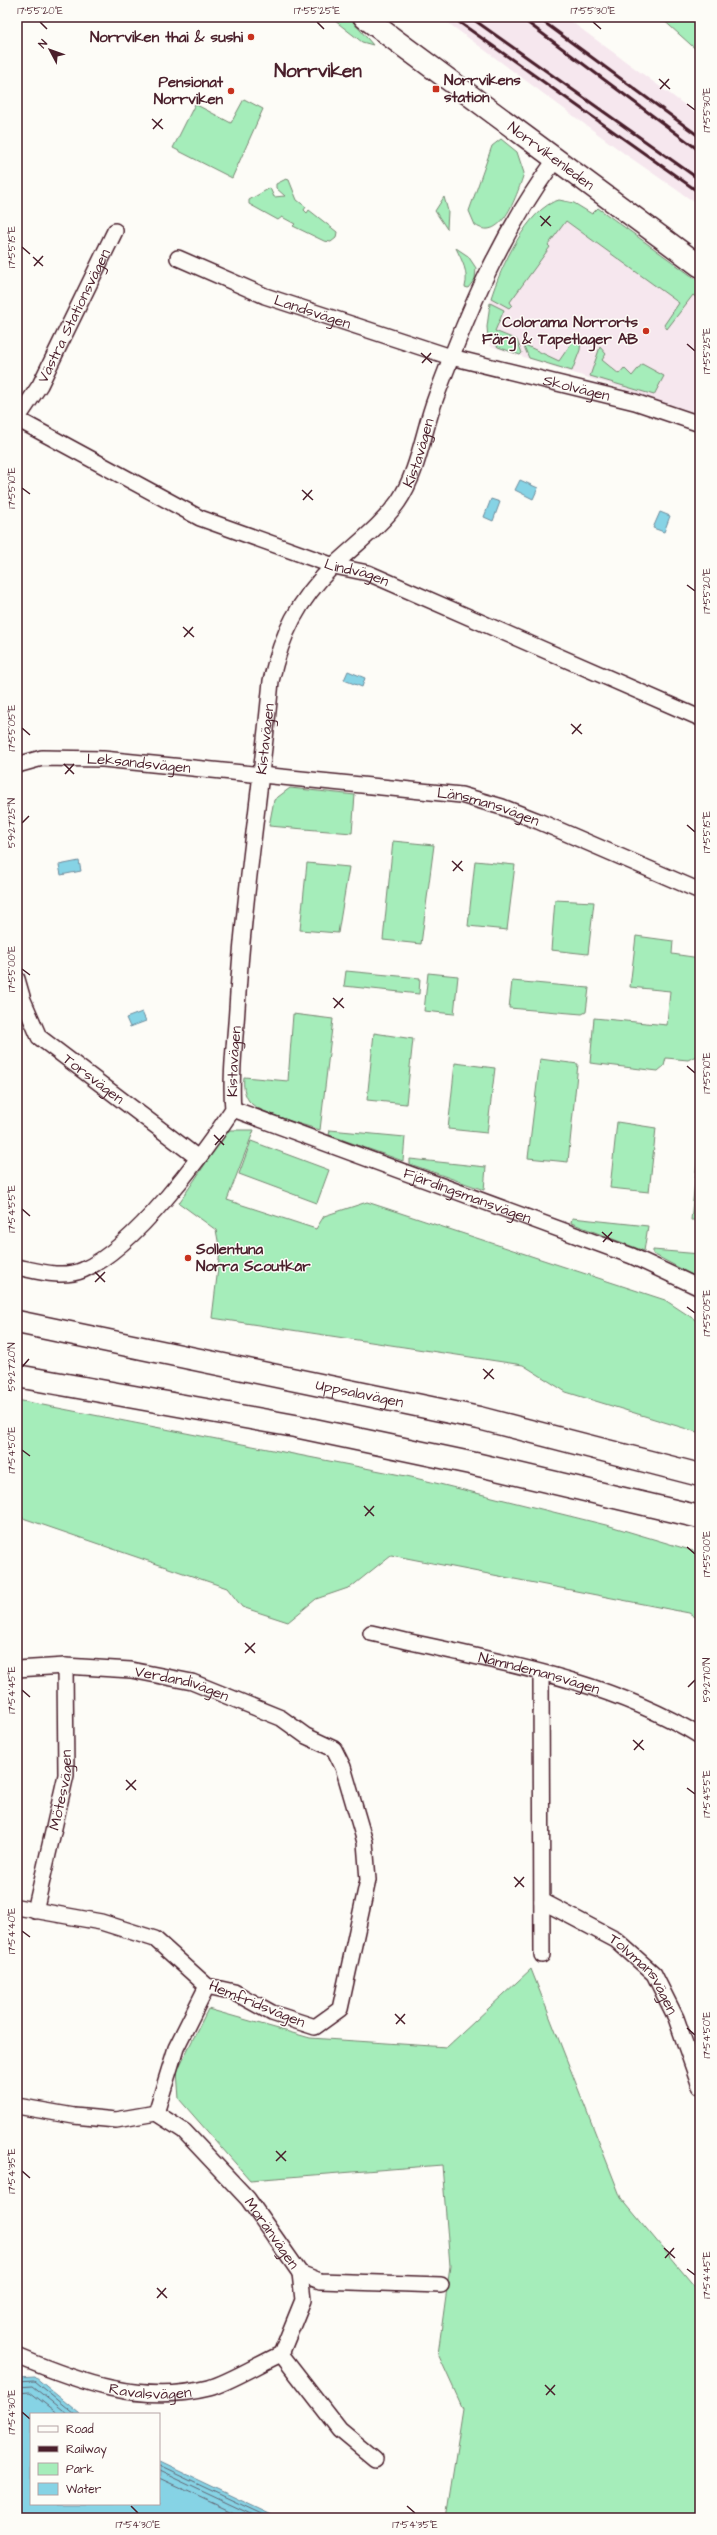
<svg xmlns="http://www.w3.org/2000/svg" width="717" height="2535" viewBox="0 0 717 2535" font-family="'Architects Daughter',sans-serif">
<rect width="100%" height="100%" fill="#fdfcf7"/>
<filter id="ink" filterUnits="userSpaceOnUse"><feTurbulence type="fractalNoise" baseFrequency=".025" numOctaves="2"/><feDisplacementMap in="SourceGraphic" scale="8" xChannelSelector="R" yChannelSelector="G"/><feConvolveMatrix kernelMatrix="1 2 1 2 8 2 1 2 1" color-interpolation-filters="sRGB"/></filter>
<g filter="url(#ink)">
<g fill="#f6e7ee">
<polygon points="440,17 565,17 700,116 700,206 625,154"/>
<polygon points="564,202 700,299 700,414 490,346 490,298"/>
</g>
<g fill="#a5edba" stroke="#788672">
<polygon points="330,17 349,17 373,45 362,42"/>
<polygon points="660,17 700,17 700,53"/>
<polygon points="244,99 263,109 232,178 173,148 195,104 231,123"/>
<path d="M501,139L517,152L524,173C518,192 502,244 475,225L469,211L492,146Z"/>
<polygon points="286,179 289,180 297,200 306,207 304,210 307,213 309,210 337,232 336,238 331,242 324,241 293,226 295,224 282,217 278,220 249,204 249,200 270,188 274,197 285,196 276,188 276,184"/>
<polygon points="444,197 448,211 447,229 435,211"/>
<path d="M559,200L574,203L592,214L598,208L700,282V300L693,295L667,329L664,325L679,303L566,221L548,245L550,247L510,302L512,305L509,308L491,298C500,269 528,207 559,200Z"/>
<path d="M456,248L468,256L476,268L475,279L468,288L465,287C469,272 462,261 456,248Z"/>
<polygon points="490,303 504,310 495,331 517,340 522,353 520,355 498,347 488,338 487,327"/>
<polygon points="577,335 581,339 580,350 572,371 529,358 523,344 559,361"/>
<polygon points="600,347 606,354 602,360 619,374 624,368 632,376 642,364 664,376 654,395 590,376"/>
<polygon points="290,788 355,795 352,833 269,826 274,800"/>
<polygon points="393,841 434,845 421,944 383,940"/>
<polygon points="475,861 515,865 507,930 468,926"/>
<polygon points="307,863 349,867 338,933 300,930"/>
<polygon points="555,900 594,902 588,954 551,950"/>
<polygon points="636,936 673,941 672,954 700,958 700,1026 696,1056 688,1060 666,1058 664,1066 658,1071 590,1063 594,1018 667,1025 670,991 630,987"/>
<polygon points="346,971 420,978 419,994 344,986"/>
<polygon points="428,973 458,976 454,1014 424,1011"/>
<polygon points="512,981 589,988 586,1012 582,1014 509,1008"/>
<path d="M293,1014L333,1019L320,1130C305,1125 257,1113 249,1101C244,1094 243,1085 244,1077L288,1081Z"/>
<polygon points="374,1033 413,1039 406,1104 367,1100"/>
<polygon points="540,1059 578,1064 568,1162 528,1158"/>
<polygon points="455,1063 495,1068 487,1133 448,1129"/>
<polygon points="617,1122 656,1128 649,1192 610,1188"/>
<polygon points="228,1130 254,1130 227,1200 316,1229 324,1216 367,1202 665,1300 700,1323 700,1433 566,1392 523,1365 212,1318 220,1251 216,1230 179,1203"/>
<polygon points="330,1130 405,1137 403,1161 329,1135"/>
<polygon points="700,1133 700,1220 691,1220"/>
<polygon points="251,1141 329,1170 317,1203 239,1174"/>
<polygon points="410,1159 486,1167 484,1190 410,1164"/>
<polygon points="572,1218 648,1226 644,1251 571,1223"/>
<polygon points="653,1250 700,1254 700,1279 653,1254"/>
<polygon points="17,1400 411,1477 610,1526 700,1553 700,1620 689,1613 391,1555 351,1587 316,1599 288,1622 242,1607 227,1588 17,1516"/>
<polygon points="531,1969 621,2198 700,2293 700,2518 446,2518 463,2409 438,2354 450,2266 442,2165 250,2180 179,2099 177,2071 208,2009 310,2038 447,2047"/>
</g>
<g fill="#86d3e5" stroke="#6e8b9b">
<polygon points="520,480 538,488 533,499 515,490"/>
<polygon points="491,499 500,502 493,521 484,517"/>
<polygon points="660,512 670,516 664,532 653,528"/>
<polygon points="348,671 365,678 362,687 344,680"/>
<polygon points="79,861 81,871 61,875 59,865"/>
<polygon points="142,1012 146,1021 130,1027 126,1018"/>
<polygon points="35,2377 80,2414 31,2414 31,2504 159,2504 160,2462 278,2518 17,2518 17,2378"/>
</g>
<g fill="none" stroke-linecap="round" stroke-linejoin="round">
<g stroke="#626775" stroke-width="1">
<polyline points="17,2382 34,2381 74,2414"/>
<polyline points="17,2387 32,2386 67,2414"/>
<polyline points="17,2393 30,2392 58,2414"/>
<polyline points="159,2466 270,2518"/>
<polyline points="159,2471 259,2518"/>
<polyline points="159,2478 246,2518"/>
</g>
<g stroke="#4a1f2b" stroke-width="18">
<g id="street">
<path id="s1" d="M178,258L265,296L451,357L635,402L700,424"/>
<path id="s2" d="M17,419L200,518L334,566L368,573L700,718"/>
<path id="s3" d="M17,419L40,385L115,231"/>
<path id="s4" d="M17,765L42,758L103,759L461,795L502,807L538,821L700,891"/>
<path id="s5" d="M17,979L23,1000L39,1037L198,1158"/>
<path id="s6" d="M233,1109L632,1256L700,1288"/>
<path id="s7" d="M17,1267C37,1271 63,1279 83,1270C135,1247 202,1156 233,1109C230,1076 235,1043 237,1009C243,900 261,790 271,681C282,633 298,601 333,566C355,545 380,527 398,502C419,471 423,431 436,397C469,309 499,237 555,160"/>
<path id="s8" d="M371,1633C481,1659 602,1676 700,1736"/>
<path id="s9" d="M17,1669L65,1666L131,1670L192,1682L281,1718L306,1736L334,1749L343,1767L365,1842L368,1880L340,2009L315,2027L272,2013L234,1992L207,1986L155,1939L101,1922L17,1907"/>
<polyline points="541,1673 542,1955"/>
<path id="s10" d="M542,1901L616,1940L654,1974L676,2018L700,2086"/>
<path id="s11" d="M35,1911L66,1775L65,1666"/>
<path id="s12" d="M17,2106L74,2116L116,2120L156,2113L184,2131L248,2199L300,2273L320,2281L441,2285"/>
<polyline points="156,2113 176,2048 207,1986"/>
<polyline points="281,2354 340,2430 375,2459"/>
<path id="s13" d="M17,2356C79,2382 141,2405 209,2388C228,2383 261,2363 281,2354L303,2300L300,2273"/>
</g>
</g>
<g stroke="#4a1f2b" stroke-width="24">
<g id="secondary">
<path id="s14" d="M364,17L700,266"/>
</g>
</g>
<g stroke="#4a1f2b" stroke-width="25">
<g id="highway">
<path id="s15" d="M17,1322L479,1418L700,1475"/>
<polyline points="17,1376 295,1426 475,1464 700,1517"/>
</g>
</g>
<use href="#street" stroke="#fdfcf7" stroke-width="15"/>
<use href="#secondary" stroke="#fdfcf7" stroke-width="21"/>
<use href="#highway" stroke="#fdfcf7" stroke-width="22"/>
<g stroke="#4a1f2b" stroke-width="3">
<polyline points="452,17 700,193"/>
<polyline points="470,17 700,180"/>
<polyline points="520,17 700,151"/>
<polyline points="537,17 700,137"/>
</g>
</g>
</g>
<path fill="none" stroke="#4a1f2b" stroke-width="1.5" d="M40,22L47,29M317,22L324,29M593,22L601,29M659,79L670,89M660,89L669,79M687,104L695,110M152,119L163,129M153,129L162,119M540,216L551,226M541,226L550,216M22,247L30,254M33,257L43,266M34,266L43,256M687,344L695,351M421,353L432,363M422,363L431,353M22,488L30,494M302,490L313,500M303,500L312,490M687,585L695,591M183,627L194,637M184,637L193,627M571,724L582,734M22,728L30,735M572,734L581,724M64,764L74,774M65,774L74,764M22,823L29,816M687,825L695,832M452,861L463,871M453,871L462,861M22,969L30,975M333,998L344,1008M334,1008L343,998M687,1066L695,1073M214,1135L224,1145M215,1145L224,1135M22,1209L30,1216M602,1232L613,1242M603,1242L612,1232M95,1272L105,1282M95,1282L105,1272M687,1307L695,1313M22,1367L29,1359M483,1369L494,1379M484,1379L493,1369M22,1450L30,1456M364,1506L374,1516M365,1516L374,1506M687,1547L695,1554M245,1643L255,1653M245,1653L255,1643M688,1687L695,1680M22,1690L30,1697M633,1740L644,1750M634,1750L643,1740M126,1780L136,1790M687,1788L695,1794M126,1790L136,1780M514,1877L524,1887M515,1887L524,1877M22,1931L30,1937M395,2014L405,2024M396,2024L405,2014M687,2028L695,2035M276,2151L286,2161M276,2161L286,2151M22,2171L30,2178M664,2248L675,2258M665,2258L674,2248M687,2269L695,2275M157,2288L167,2298M157,2298L166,2288M545,2385L555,2395M546,2395L555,2385M22,2412L30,2419M131,2506L138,2513M407,2506L415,2513"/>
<g fill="#c8321e" stroke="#fdfcf7" stroke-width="1.5">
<circle cx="251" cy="37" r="4"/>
<rect x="432" y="85" width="8" height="8" rx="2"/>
<circle cx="231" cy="91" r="4"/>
<circle cx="646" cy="331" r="4"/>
<circle cx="188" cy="1258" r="4"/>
</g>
<g text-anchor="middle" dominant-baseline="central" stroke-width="3" stroke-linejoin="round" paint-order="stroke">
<g font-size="15" font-weight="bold" fill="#4a1f2b" stroke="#fdfcf7" text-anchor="end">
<text x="243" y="37">Norrviken thai &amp; sushi</text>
<text x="444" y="80" text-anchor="start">Norrvikens<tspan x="444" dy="17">station</tspan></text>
<text x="223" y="82">Pensionat<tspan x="223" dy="17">Norrviken</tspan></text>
<text x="638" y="322">Colorama Norrorts<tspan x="638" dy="17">Färg &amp; Tapetlager AB</tspan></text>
<text x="196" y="1249" text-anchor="start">Sollentuna<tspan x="196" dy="17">Norra Scoutkår</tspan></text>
</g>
<g font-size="15" fill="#4a1f2b" stroke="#fdfcf7">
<text stroke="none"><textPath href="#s14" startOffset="233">Norrvikenleden</textPath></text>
<text stroke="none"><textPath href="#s1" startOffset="145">Landsvägen</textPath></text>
<text stroke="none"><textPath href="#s3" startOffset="118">Västra Stationsvägen</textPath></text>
<text stroke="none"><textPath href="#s1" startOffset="420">Skolvägen</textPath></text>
<text stroke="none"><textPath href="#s7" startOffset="997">Kistavägen</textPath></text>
<text stroke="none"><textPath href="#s2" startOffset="374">Lindvägen</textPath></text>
<text stroke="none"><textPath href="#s7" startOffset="661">Kistavägen</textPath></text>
<text stroke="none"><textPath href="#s4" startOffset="123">Leksandsvägen</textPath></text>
<text stroke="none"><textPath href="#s4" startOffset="476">Länsmansvägen</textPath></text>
<text stroke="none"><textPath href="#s7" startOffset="337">Kistavägen</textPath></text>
<text stroke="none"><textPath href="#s5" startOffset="131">Torsvägen</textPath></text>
<text stroke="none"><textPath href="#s6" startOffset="250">Fjärdingsmansvägen</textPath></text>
<text stroke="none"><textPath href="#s15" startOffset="350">Uppsalavägen</textPath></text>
<text stroke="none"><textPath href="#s8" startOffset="173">Nämndemansvägen</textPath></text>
<text stroke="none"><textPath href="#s9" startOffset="167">Verdandivägen</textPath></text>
<text stroke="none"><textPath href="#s11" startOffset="124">Mötesvägen</textPath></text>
<text stroke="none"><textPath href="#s10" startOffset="128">Tolvmansvägen</textPath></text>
<text transform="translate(257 2004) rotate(22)">Hemfridsvägen</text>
<text stroke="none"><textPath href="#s12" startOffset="309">Moränvägen</textPath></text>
<text stroke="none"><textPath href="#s13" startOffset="139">Ravalsvägen</textPath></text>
</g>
<g font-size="19" font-weight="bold" fill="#4a1f2b" stroke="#fdfcf7">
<text x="318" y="71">Norrviken</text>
</g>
</g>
<rect width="717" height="2535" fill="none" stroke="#fdfcf7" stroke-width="44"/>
<rect x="30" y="2413" width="130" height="92" fill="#fdfcf7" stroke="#b5a4a5"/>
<rect x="38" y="2426" width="20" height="6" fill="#fdfcf7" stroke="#b5a4a5"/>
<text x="66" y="2433" font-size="12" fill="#4a1f2b">Road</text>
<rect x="38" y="2446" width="20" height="6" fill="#4a1f2b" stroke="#b5a4a5"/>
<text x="66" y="2453" font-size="12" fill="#4a1f2b">Railway</text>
<rect x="38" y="2463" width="20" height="12" fill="#a5edba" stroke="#b5a4a5"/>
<text x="66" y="2473" font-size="12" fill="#4a1f2b">Park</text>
<rect x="38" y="2483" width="20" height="12" fill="#86d3e5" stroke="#b5a4a5"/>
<text x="66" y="2493" font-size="12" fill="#4a1f2b">Water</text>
<g transform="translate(50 50) rotate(311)" stroke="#fdfcf7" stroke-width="3" paint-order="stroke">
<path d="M0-3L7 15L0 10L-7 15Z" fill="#4a1f2b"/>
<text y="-6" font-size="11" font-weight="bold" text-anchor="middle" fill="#4a1f2b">N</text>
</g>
<rect x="22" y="22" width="673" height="2491" fill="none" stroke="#4a1f2b" stroke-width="1.5"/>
<g font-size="10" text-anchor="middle" fill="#4a1f2b">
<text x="40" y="14">17°55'20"E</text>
<text x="317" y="14">17°55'25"E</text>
<text x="593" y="14">17°55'30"E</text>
<text transform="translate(706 110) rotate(-90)" y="4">17°55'30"E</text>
<text transform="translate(11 247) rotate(-90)" y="4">17°55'15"E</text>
<text transform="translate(706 351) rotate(-90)" y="4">17°55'25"E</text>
<text transform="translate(11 488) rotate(-90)" y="4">17°55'10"E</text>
<text transform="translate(706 591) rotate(-90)" y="4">17°55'20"E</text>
<text transform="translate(11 728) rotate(-90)" y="4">17°55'05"E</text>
<text transform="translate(11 823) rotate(-90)" y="4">59°27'25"N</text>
<text transform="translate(706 832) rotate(-90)" y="4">17°55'15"E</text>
<text transform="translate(11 969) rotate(-90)" y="4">17°55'00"E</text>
<text transform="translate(706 1073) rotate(-90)" y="4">17°55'10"E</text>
<text transform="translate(11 1209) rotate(-90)" y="4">17°54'55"E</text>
<text transform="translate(706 1313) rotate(-90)" y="4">17°55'05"E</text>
<text transform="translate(11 1367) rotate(-90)" y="4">59°27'20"N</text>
<text transform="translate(11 1450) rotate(-90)" y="4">17°54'50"E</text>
<text transform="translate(706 1554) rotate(-90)" y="4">17°55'00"E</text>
<text transform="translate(706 1680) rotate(-90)" y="4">59°27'10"N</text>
<text transform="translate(11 1690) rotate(-90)" y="4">17°54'45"E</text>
<text transform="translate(706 1794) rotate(-90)" y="4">17°54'55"E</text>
<text transform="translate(11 1931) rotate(-90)" y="4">17°54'40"E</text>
<text transform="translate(706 2035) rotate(-90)" y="4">17°54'50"E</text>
<text transform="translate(11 2171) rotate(-90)" y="4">17°54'35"E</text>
<text transform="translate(706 2275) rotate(-90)" y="4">17°54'45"E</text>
<text transform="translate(11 2412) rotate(-90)" y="4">17°54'30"E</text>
<text x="138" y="2528">17°54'30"E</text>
<text x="415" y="2528">17°54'35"E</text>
</g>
</svg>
